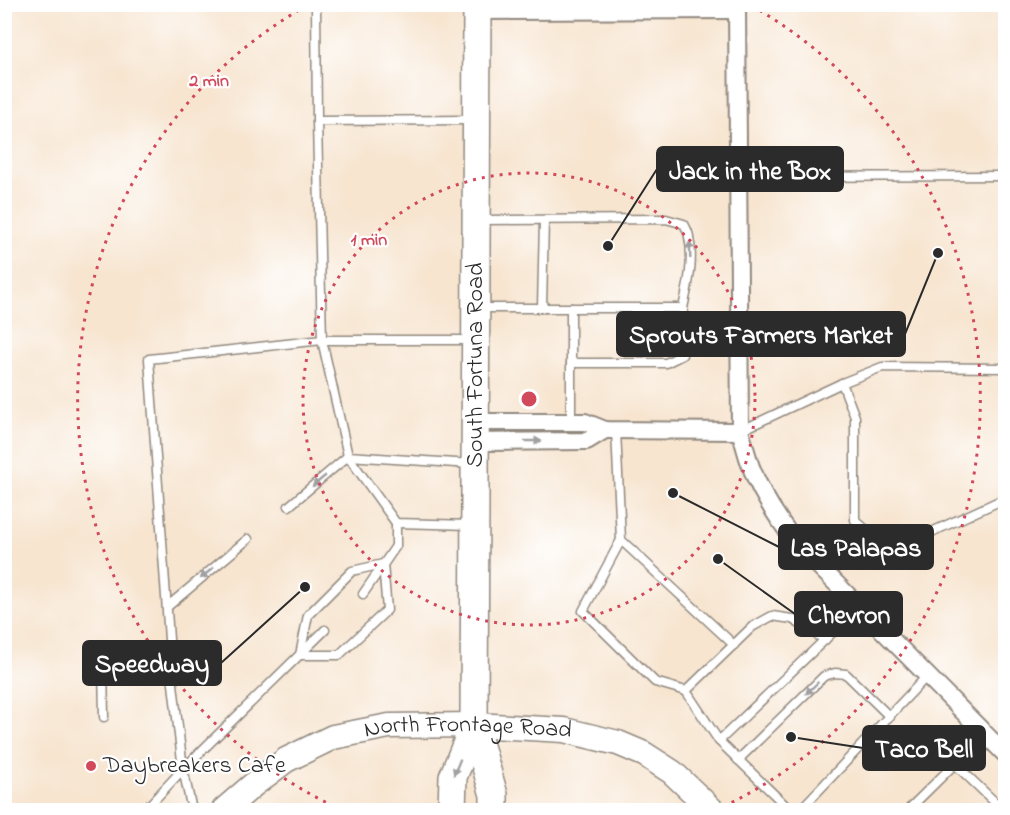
<svg xmlns="http://www.w3.org/2000/svg" width="1010" height="815" viewBox="0 0 1010 815" font-family="'Indie Flower',sans-serif">
<rect width="100%" height="100%" fill="#fff"/>
<filter id="ink" filterUnits="userSpaceOnUse"><feTurbulence type="fractalNoise" baseFrequency=".0167" numOctaves="2"/><feDisplacementMap in="SourceGraphic" scale="12" xChannelSelector="R" yChannelSelector="G"/><feConvolveMatrix kernelMatrix="1 2 1 2 8 2 1 2 1" color-interpolation-filters="sRGB"/></filter>
<filter id="wash" filterUnits="userSpaceOnUse"><feTurbulence type="fractalNoise" baseFrequency=".008" numOctaves="4" result="noise"/><feDisplacementMap in="SourceGraphic" scale="24" xChannelSelector="R" yChannelSelector="G"/><feGaussianBlur stdDeviation="1.35" result="paint"/><feColorMatrix in="noise" values="0 0 0 0 0 0 0 0 0 0 0 0 0 0 0 0 0 1.4 0 .05"/><feComposite in="paint" operator="in"/></filter>
<g filter="url(#wash)">
<rect width="100%" height="100%" fill="#f7e5d0"/>
</g>
<g filter="url(#ink)">
<g fill="none" stroke-linecap="round" stroke-linejoin="round">
<g stroke="#91887e" stroke-width="11">
<g id="service">
<polyline points="316,4 317,121 322,340 472,340"/>
<polyline points="317,121 472,120"/>
<polyline points="738,177 1006,176"/>
<path d="M480,220L666,219L684,224C686,228 689,233 689,237C694,260 688,286 683,308"/>
<polyline points="479,308 571,308 571,422"/>
<polyline points="542,308 544,220"/>
<polyline points="571,308 683,308 682,331"/>
<polyline points="571,363 666,363 682,355 682,331 740,331"/>
<polyline points="842,383 855,417 855,520 890,551 1006,498"/>
<polyline points="616,430 621,540 734,645"/>
<polyline points="740,431 842,383 882,367 1006,368"/>
<polyline points="289,506 348,456 396,523 471,525"/>
<polyline points="621,540 583,611 655,682 686,691"/>
<polygon points="383,564 387,610 339,655 300,655 308,615 352,571"/>
<polyline points="363,594 396,546 396,523"/>
<polyline points="167,607 248,539"/>
<polyline points="859,607 719,741 788,808 802,808 927,676"/>
<polyline points="104,717 103,666 171,667"/>
<polyline points="719,741 686,691 752,627 772,616 792,619 825,640"/>
<polyline points="738,760 824,676 835,673 846,674 890,717"/>
<polyline points="955,764 1003,810"/>
<polyline points="145,810 183,769 325,630"/>
<polyline points="192,810 183,769 171,667 149,359 322,340 348,456 471,464"/>
<polyline points="908,810 985,734"/>
</g>
</g>
<g stroke="#91887e" stroke-width="20">
<g id="minor">
<path d="M737,4L740,431C744,443 747,456 751,467C762,496 779,521 798,545L1006,755"/>
<polyline points="477,11 737,10"/>
<polyline points="475,422 585,422 605,430 740,431"/>
<polyline points="475,442 587,441 605,430"/>
</g>
</g>
<g stroke="#91887e" stroke-width="27">
<g id="secondary">
<path id="s1" d="M224,810L253,785L286,760L333,737L389,726L474,725L564,730L618,743L644,754L672,772L712,810"/>
</g>
</g>
<g stroke="#91887e" stroke-width="30">
<g id="primary">
<polyline points="477,4 474,725 494,795 494,810"/>
<polyline points="452,810 453,777 474,725"/>
</g>
</g>
<use href="#service" stroke="#fff" stroke-width="8"/>
<use href="#minor" stroke="#fff" stroke-width="16"/>
<use href="#secondary" stroke="#fff" stroke-width="24"/>
<use href="#primary" stroke="#fff" stroke-width="27"/>
</g>
<defs><path id="oneway-solid" d="M-6-.8H1V-3.2L6.5 0L1 3.2V.8H-6Z" transform="scale(1.5)"/></defs>
<g fill="#a0a0a0">
<use href="#oneway-solid" transform="translate(690 250) rotate(-92)"/>
<use href="#oneway-solid" transform="translate(533 441)"/>
<use href="#oneway-solid" transform="translate(319 481) rotate(140)"/>
<use href="#oneway-solid" transform="translate(207 573) rotate(140)"/>
<use href="#oneway-solid" transform="translate(812 688) rotate(136)"/>
<use href="#oneway-solid" transform="translate(457 767) rotate(112)"/>
</g>
</g>
<g fill="none" stroke="#d1495b" stroke-width="3" stroke-dasharray="3 6">
<circle cx="529" cy="399" r="226"/>
<path d="M342 810A452 452 0 0 1 306 6M752 6A452 452 0 0 1 716 810"/>
</g>
<circle fill="#d1495b" stroke="#fff" stroke-width="2" cx="91" cy="766" r="6"/>
<g text-anchor="middle" dominant-baseline="central" stroke-width="4.5" stroke-linejoin="round" paint-order="stroke">
<g font-size="24" fill="#2b2b2b" stroke="#fff">
<text transform="translate(476 365) rotate(-90)">South Fortuna Road</text>
<text stroke="none"><textPath href="#s1" startOffset="268">North Frontage Road</textPath></text>
</g>
<g font-size="24" fill="#2b2b2b" stroke="#fff" text-anchor="start">
<text x="103" y="766">Daybreakers Cafe</text>
</g>
</g>
<circle cx="529" cy="399" r="9" fill="#d1495b" stroke="#fff" stroke-width="3"/>
<g font-size="18" text-anchor="middle" font-weight="bold" fill="#d1495b" stroke="#fff" stroke-width="4.5" stroke-linejoin="round" paint-order="stroke">
<text x="209" y="86">2 min</text>
<text x="369" y="245">1 min</text>
</g>
<path fill="none" stroke="#2b2b2b" stroke-width="2" d="M608 246L657 169M938 253L905 334M673 493L779 547M718 559L795 614M305 587L221 663M791 737L863 748"/>
<g fill="#2b2b2b" stroke="#fff" stroke-width="2">
<circle cx="608" cy="246" r="6"/>
<circle cx="938" cy="253" r="6"/>
<circle cx="673" cy="493" r="6"/>
<circle cx="718" cy="559" r="6"/>
<circle cx="305" cy="587" r="6"/>
<circle cx="791" cy="737" r="6"/>
</g>
<g fill="#2b2b2b" stroke="#2b2b2b" stroke-width="2">
<rect x="657" y="147" width="186" height="44" rx="6"/>
<rect x="617" y="312" width="288" height="44" rx="6"/>
<rect x="779" y="525" width="154" height="44" rx="6"/>
<rect x="795" y="592" width="107" height="44" rx="6"/>
<rect x="83" y="641" width="138" height="44" rx="6"/>
<rect x="863" y="726" width="122" height="44" rx="6"/>
</g>
<g font-size="26" text-anchor="middle" font-weight="bold" fill="#fff">
<text x="750" y="179">Jack in the Box</text>
<text x="761" y="343">Sprouts Farmers Market</text>
<text x="856" y="556">Las Palapas</text>
<text x="849" y="623">Chevron</text>
<text x="152" y="672">Speedway</text>
<text x="924" y="757">Taco Bell</text>
</g>
<rect width="1010" height="815" fill="none" stroke="#fff" stroke-width="24"/>
</svg>
